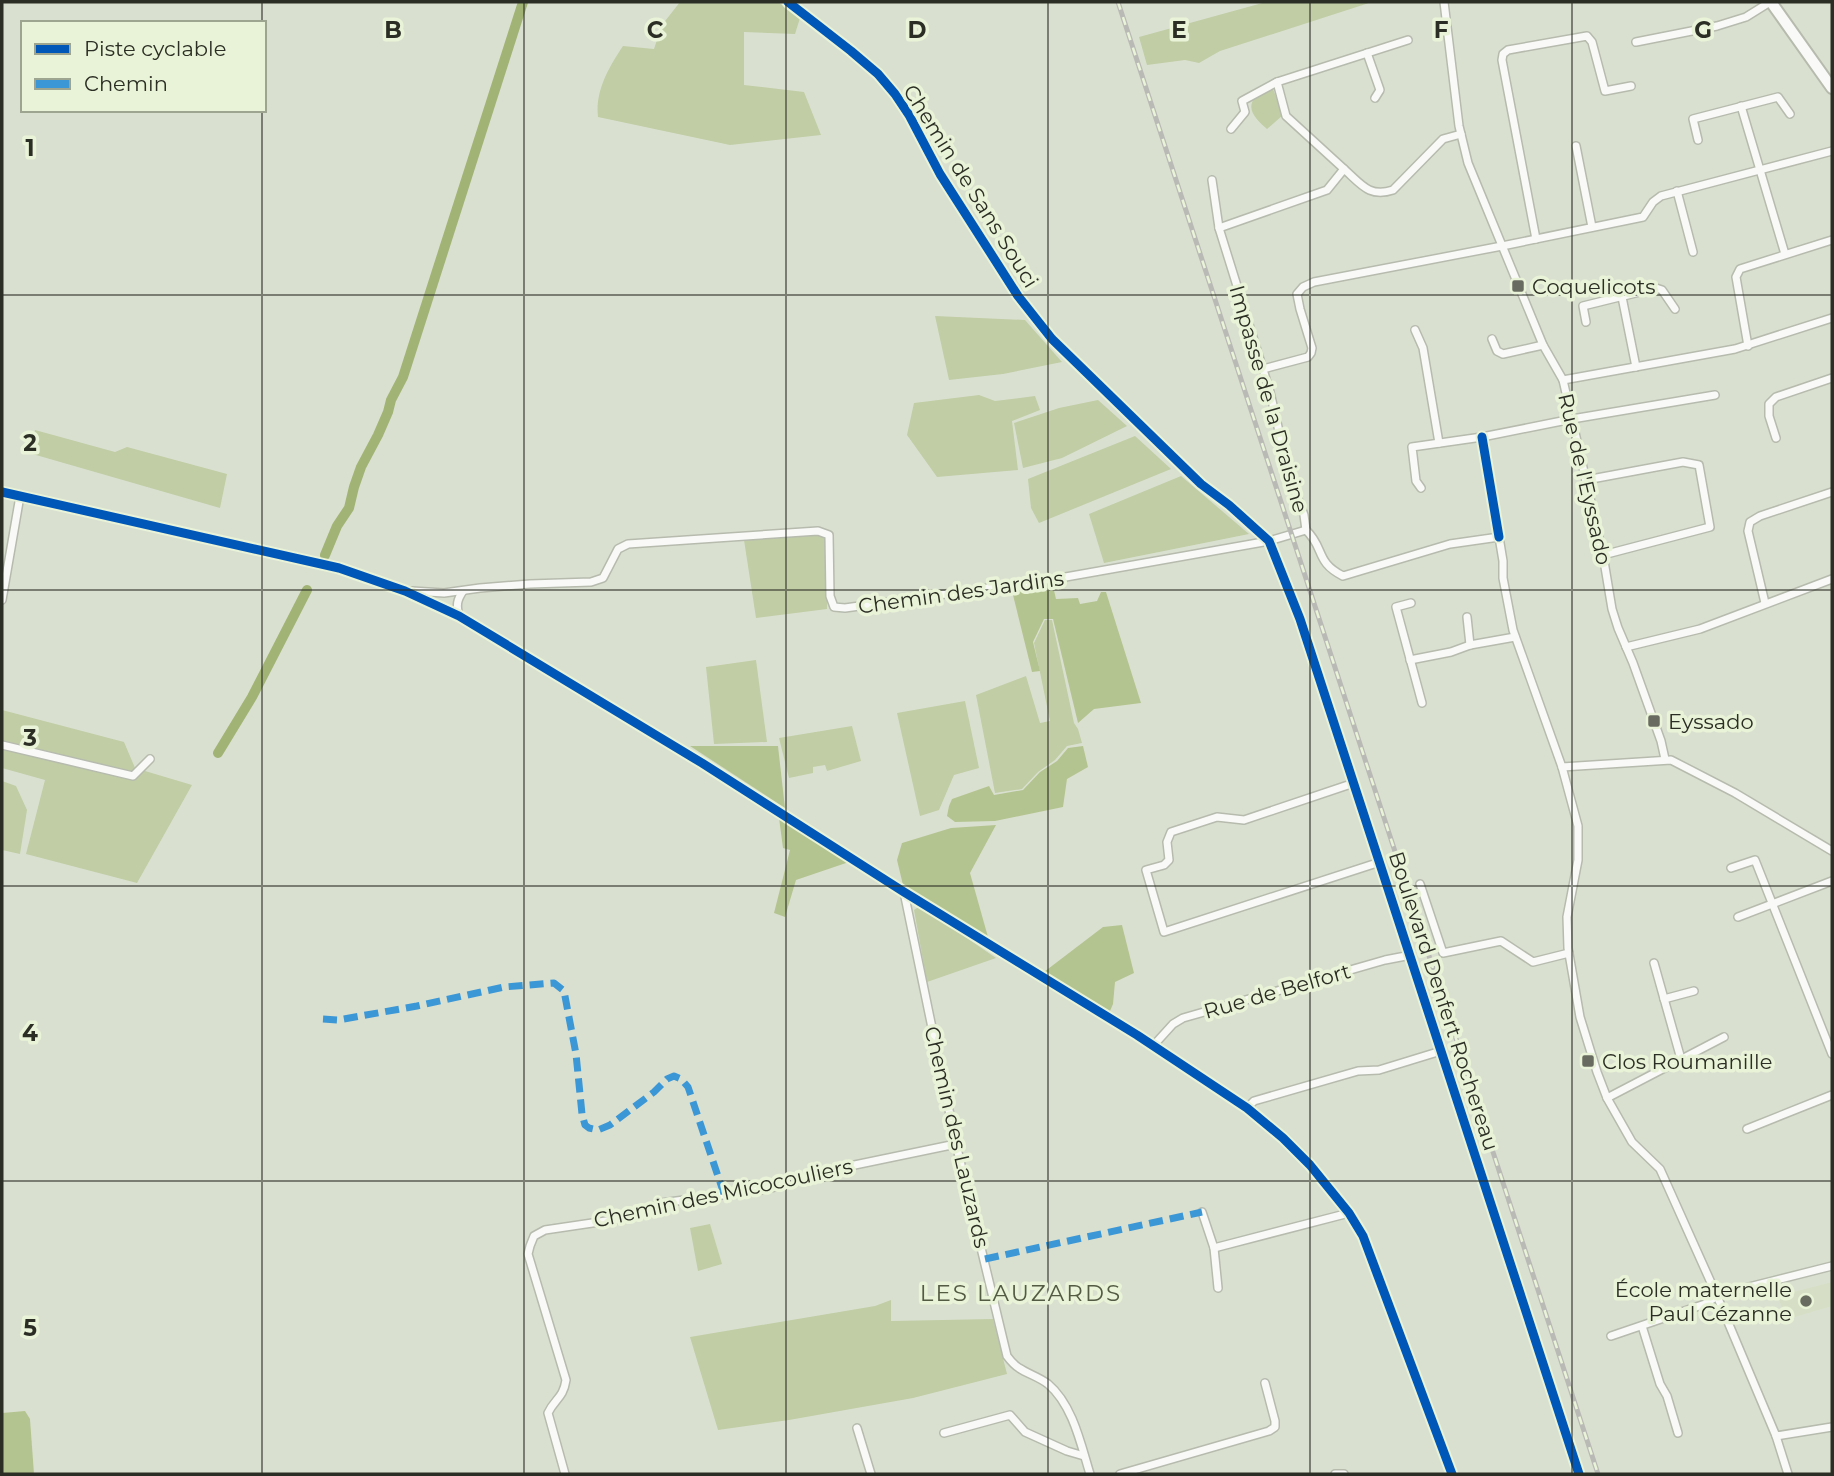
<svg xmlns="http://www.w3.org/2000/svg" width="1834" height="1476" viewBox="0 0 1834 1476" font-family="Montserrat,sans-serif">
<rect width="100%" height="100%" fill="#dae0d0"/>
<polygon fill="#d6dfc5" points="1832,1282 1832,1306 1791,1318 1789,1316 1785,1317 1778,1296"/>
<g fill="#c0cda5">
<path d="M680,2H778L800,18L795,34L744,32V85L804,92L821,135L730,145L598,117C595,91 609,67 623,46L654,49L662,25Z"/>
<polygon points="1266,2 1372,2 1220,51 1199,63 1185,60 1147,65 1139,37"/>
<path d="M1273,89L1283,115L1267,129C1258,121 1243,108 1257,96C1260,93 1268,91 1273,89Z"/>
<polygon points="935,316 1025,320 1062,362 1003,374 949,380"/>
<polygon points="979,395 995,401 1035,396 1040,410 1012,421 1018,470 937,477 907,435 914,403"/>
<polygon points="1098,400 1127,426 1062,458 1023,468 1014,423 1059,408"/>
<polygon points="35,430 115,452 127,447 227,474 220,508 29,453"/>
<polygon points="1135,436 1171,469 1039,523 1031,508 1028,479"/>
<polygon points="1181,476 1249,534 1104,563 1089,514"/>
<polygon points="820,535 828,542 827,609 756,618 744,540"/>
<polygon points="1045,620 1052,620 1074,723 1078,729 1082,743 1067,746 1055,760 1038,772 1022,789 995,793 976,695 1026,676 1040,723 1050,721 1034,643"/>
<polygon points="756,660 767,742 714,744 706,667"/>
<polygon points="965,701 979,768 954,775 939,810 920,816 897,713"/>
<polygon points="2,710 124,742 135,768 192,785 137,883 26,854 45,780 2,768"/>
<polygon points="852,726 861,761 827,771 825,765 813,767 813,773 789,778 779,738"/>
<polygon points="2,781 16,786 27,810 20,854 2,850"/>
<polygon points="920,906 996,958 927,982 914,910"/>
<polygon points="710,1224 722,1264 698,1271 690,1228"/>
<polygon points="891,1300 891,1321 993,1319 1007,1374 913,1398 789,1420 718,1430 690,1337 875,1306"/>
</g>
<g fill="#b4c490">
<polygon points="1052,582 1056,599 1078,598 1080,604 1097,601 1101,592 1106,592 1141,703 1094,709 1078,723 1053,619 1044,619 1033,642 1040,671 1032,672 1012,591"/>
<polygon points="690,746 778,746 785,808"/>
<polygon points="1083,746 1088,767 1067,779 1063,807 995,821 955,822 947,816 949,806 952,799 989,786 994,795 1023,790 1040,772 1057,761 1068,748"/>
<polygon points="779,818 849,862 796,880 785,917 774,913 790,850 783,848"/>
<polygon points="996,825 970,873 988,937 903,885 897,860 902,843 951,828"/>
<polygon points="1122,925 1134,973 1115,982 1113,1004 1110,1011 1044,972 1103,927"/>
<polygon points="25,1411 30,1419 34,1474 2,1474 2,1413"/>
</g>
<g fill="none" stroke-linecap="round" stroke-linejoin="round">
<g stroke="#a1b476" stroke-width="10">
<polyline points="325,555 337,526 349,508 354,487 361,467 378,435 388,412 391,400 403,377 523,2"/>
<polyline points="218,753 252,697 307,590"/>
</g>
<g stroke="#b6bbae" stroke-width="10">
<g id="street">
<polyline points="788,2 851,51 878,74 895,94 909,115 940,174 1018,296 1052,339 1201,484 1229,505 1269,541 1300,619 1579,1474"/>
<polyline points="1444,2 1459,126 1468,163 1543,345 1563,380 1603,555 1612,609 1618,628 1633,663 1661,741 1665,759"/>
<polyline points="1636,42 1717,26 1746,17 1770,2"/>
<polyline points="1367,53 1380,90 1375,98"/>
<polyline points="1741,106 1785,254"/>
<polyline points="1231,129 1245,112 1242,101 1277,82"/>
<polyline points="1698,140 1693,119 1778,97 1790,114"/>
<polyline points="1576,146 1592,227"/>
<polyline points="1344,169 1286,116 1277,82 1408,40"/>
<polyline points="1212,180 1219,228 1270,392 1289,475 1304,515 1306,530"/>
<polyline points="1677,191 1693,252"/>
<path d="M1219,228L1327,190L1344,169C1361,184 1369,198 1393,190L1443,139L1461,134"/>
<polyline points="1536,239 1502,60 1503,54 1508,50 1587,36 1592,42 1605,91 1631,86"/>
<polyline points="1622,297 1636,367"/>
<polyline points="1586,322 1583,306 1656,288 1662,290 1675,309"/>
<polyline points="1415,330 1423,348 1439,443"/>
<polyline points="1492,339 1497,351 1503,354 1543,345"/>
<polyline points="1748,346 1736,277 1740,269 1832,240"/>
<polyline points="1263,369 1308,357 1311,353 1312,348 1300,309 1297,294 1303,287 1314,282 1502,246 1643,217 1653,202 1661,196 1832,151"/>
<polyline points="1563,380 1735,349 1832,318"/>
<polyline points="1482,437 1499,537"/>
<polyline points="1776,438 1769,416 1769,404 1776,397 1832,378"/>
<polyline points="1586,480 1683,462 1699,465 1710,527 1603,555"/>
<polyline points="1421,488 1416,481 1412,447 1482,437 1572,419 1715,395"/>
<polyline points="2,492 339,568 405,591 459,616 702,763 904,892 1137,1035 1247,1108 1283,1138 1310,1165 1349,1213 1363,1236 1452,1474"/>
<path d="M1306,530C1325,548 1315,562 1343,576L1450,544L1499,537L1503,561V578L1513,630L1562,767L1578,826V860L1567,917L1568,948L1580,1017L1597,1072L1607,1098L1632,1142L1660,1169L1717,1296L1776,1436L1788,1474"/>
<polyline points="412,591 444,593 480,588 530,584 591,582 603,578 618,549 628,544 818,531 829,535 830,596 834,607 845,608 1060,578 1269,541 1306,530"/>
<polyline points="2,600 20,496"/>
<polyline points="1411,603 1396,607 1422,703"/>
<polyline points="1765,603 1748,531 1750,522 1760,516 1832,492"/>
<path d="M459,616C456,605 457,600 463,591"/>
<polyline points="1467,617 1470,645"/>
<polyline points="1626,647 1700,629 1832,579"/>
<polyline points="1410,660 1451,652 1470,645 1515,637"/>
<polyline points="2,745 133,776 150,759"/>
<polyline points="1562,767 1671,760 1735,793 1832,851"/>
<polyline points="1354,783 1244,820 1217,817 1171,832 1167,842 1169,860 1164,865 1146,870 1164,932 1380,862"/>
<polyline points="1731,868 1755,860 1832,1054"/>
<polyline points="1420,884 1443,953 1501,941 1533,962 1569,953"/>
<path d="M904,892L956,1144L1007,1356C1010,1360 1014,1365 1019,1368C1028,1374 1039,1377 1048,1384C1073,1405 1081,1445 1090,1474"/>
<polyline points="1738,917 1832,881"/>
<polyline points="1654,963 1681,1059"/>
<polyline points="1664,999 1694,991"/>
<polyline points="1153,1046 1173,1024 1183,1018 1385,960 1411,955"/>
<polyline points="1607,1098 1724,1037"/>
<polyline points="1247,1108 1254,1101 1358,1071 1379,1070 1441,1051"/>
<polyline points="1747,1129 1832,1095"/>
<polyline points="1202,1212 1214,1248 1349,1213"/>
<polyline points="1214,1248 1218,1288"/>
<polyline points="1642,1326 1660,1384 1667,1396 1678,1433"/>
<polyline points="1611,1336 1705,1304 1717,1296 1729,1292 1832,1266"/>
<polyline points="857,1428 871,1474"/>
<polyline points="944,1433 1010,1415 1025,1432 1067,1451 1084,1456"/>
<polyline points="1776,1436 1832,1427"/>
<path d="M565,1474L548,1413C555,1398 563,1399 566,1380L528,1254L530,1246L534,1236L545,1230L626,1218L640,1214L661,1203L761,1190L788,1184L816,1173L956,1144"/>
<polyline points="1120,1474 1269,1431 1275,1427 1275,1421 1265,1383"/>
<polyline points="1335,1474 1344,1474"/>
</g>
</g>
<g stroke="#b6bbae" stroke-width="14">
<polyline id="secondary" points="1771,2 1832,88"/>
</g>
<use href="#street" stroke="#f9faf8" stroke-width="7"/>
<use href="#secondary" stroke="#f9faf8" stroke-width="10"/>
<g stroke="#b9bab6" stroke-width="5">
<polyline id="rail" points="1118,2 1598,1474"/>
</g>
<use href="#rail" stroke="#e9f3d7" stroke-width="2.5" stroke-dasharray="8" stroke-linecap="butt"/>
<g stroke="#3c97d6" stroke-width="7" stroke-dasharray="14 7" stroke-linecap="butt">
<polyline points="323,1019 338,1020 417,1006 504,987 554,983 564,991 576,1054 582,1114 585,1125 589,1128 598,1130 610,1125 654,1092 667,1079 674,1076 681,1079 688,1087 724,1194"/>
<polyline points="985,1259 1202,1212"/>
</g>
<g stroke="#e9f3d7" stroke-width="13">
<g id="cycleway">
<polyline points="788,2 851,51 878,74 895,94 909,115 940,174 1018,296 1052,339 1201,484 1229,505 1269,541 1300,619 1579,1474"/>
<polyline points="1482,437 1499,537"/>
<polyline points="2,492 339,568 405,591 459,616 702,763 904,892 1137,1035 1247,1108 1283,1138 1310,1165 1349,1213 1363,1236 1452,1474"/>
</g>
</g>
<use href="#cycleway" stroke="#0057b8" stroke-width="9"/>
</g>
<path fill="none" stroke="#2b2e24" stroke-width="2" stroke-opacity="0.55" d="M262,2V23M524,2V1474M786,2V1474M1048,2V1474M1310,2V1474M1572,2V1474M262,110V1474M2,295H1832M2,590H1832M2,886H1832M2,1181H1832"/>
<g fill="#686c60" stroke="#e9f3d7" stroke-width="2.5">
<rect x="1511" y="279" width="14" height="14" rx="3.5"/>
<rect x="1647" y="714" width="14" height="14" rx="3.5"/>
<rect x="1581" y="1054" width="14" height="14" rx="3.5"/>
<circle cx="1806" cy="1301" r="7"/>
</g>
<g text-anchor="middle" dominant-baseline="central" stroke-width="7" stroke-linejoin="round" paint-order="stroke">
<g font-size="21" fill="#2b2e24" stroke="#e9f3d7">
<text transform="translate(971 186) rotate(58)">Chemin de Sans Souci</text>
<text transform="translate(1269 399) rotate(74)">Impasse de la Draisine</text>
<text transform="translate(1585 479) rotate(77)">Rue de l'Eyssado</text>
<text transform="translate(961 592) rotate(-8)">Chemin des Jardins</text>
<text transform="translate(1277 991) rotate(-16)">Rue de Belfort</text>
<text transform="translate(1444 1001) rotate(72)">Boulevard Denfert Rochereau</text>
<text transform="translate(957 1137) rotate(77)">Chemin des Lauzards</text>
<text transform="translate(723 1193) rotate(-12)">Chemin des Micocouliers</text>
</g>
<g font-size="21" fill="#2b2e24" stroke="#e9f3d7" text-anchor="start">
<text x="1532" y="286">Coquelicots</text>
<text x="1668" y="721">Eyssado</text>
<text x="1602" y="1061">Clos Roumanille</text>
<text x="1792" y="1289" text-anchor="end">École maternelle<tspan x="1792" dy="24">Paul Cézanne</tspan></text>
</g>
<g font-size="23" letter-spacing="2" fill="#535b43" stroke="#e9f3d7">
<text x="1021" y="1293">LES LAUZARDS</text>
</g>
</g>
<g font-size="23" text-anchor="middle" font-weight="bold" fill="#2b2e24" stroke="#e9f3d7" stroke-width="7" stroke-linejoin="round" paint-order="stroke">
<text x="393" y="38">B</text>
<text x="655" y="38">C</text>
<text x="917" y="38">D</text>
<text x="1179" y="38">E</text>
<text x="1441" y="38">F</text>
<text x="1703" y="38">G</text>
<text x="30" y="156">1</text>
<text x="30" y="451">2</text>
<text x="30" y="746">3</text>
<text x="30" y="1041">4</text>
<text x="30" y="1336">5</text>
</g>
<rect width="1834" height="1476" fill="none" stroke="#2b2e24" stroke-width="7"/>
<rect x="21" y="21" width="245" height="91" fill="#e9f3d7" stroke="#9da48f" stroke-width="2"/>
<rect x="35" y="44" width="35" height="10" fill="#0057b8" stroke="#9da48f" stroke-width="2"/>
<text x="84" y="56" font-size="21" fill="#2b2e24">Piste cyclable</text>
<rect x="35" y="79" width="35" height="10" fill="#3c97d6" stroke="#9da48f" stroke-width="2"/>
<text x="84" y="91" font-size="21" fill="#2b2e24">Chemin</text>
</svg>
